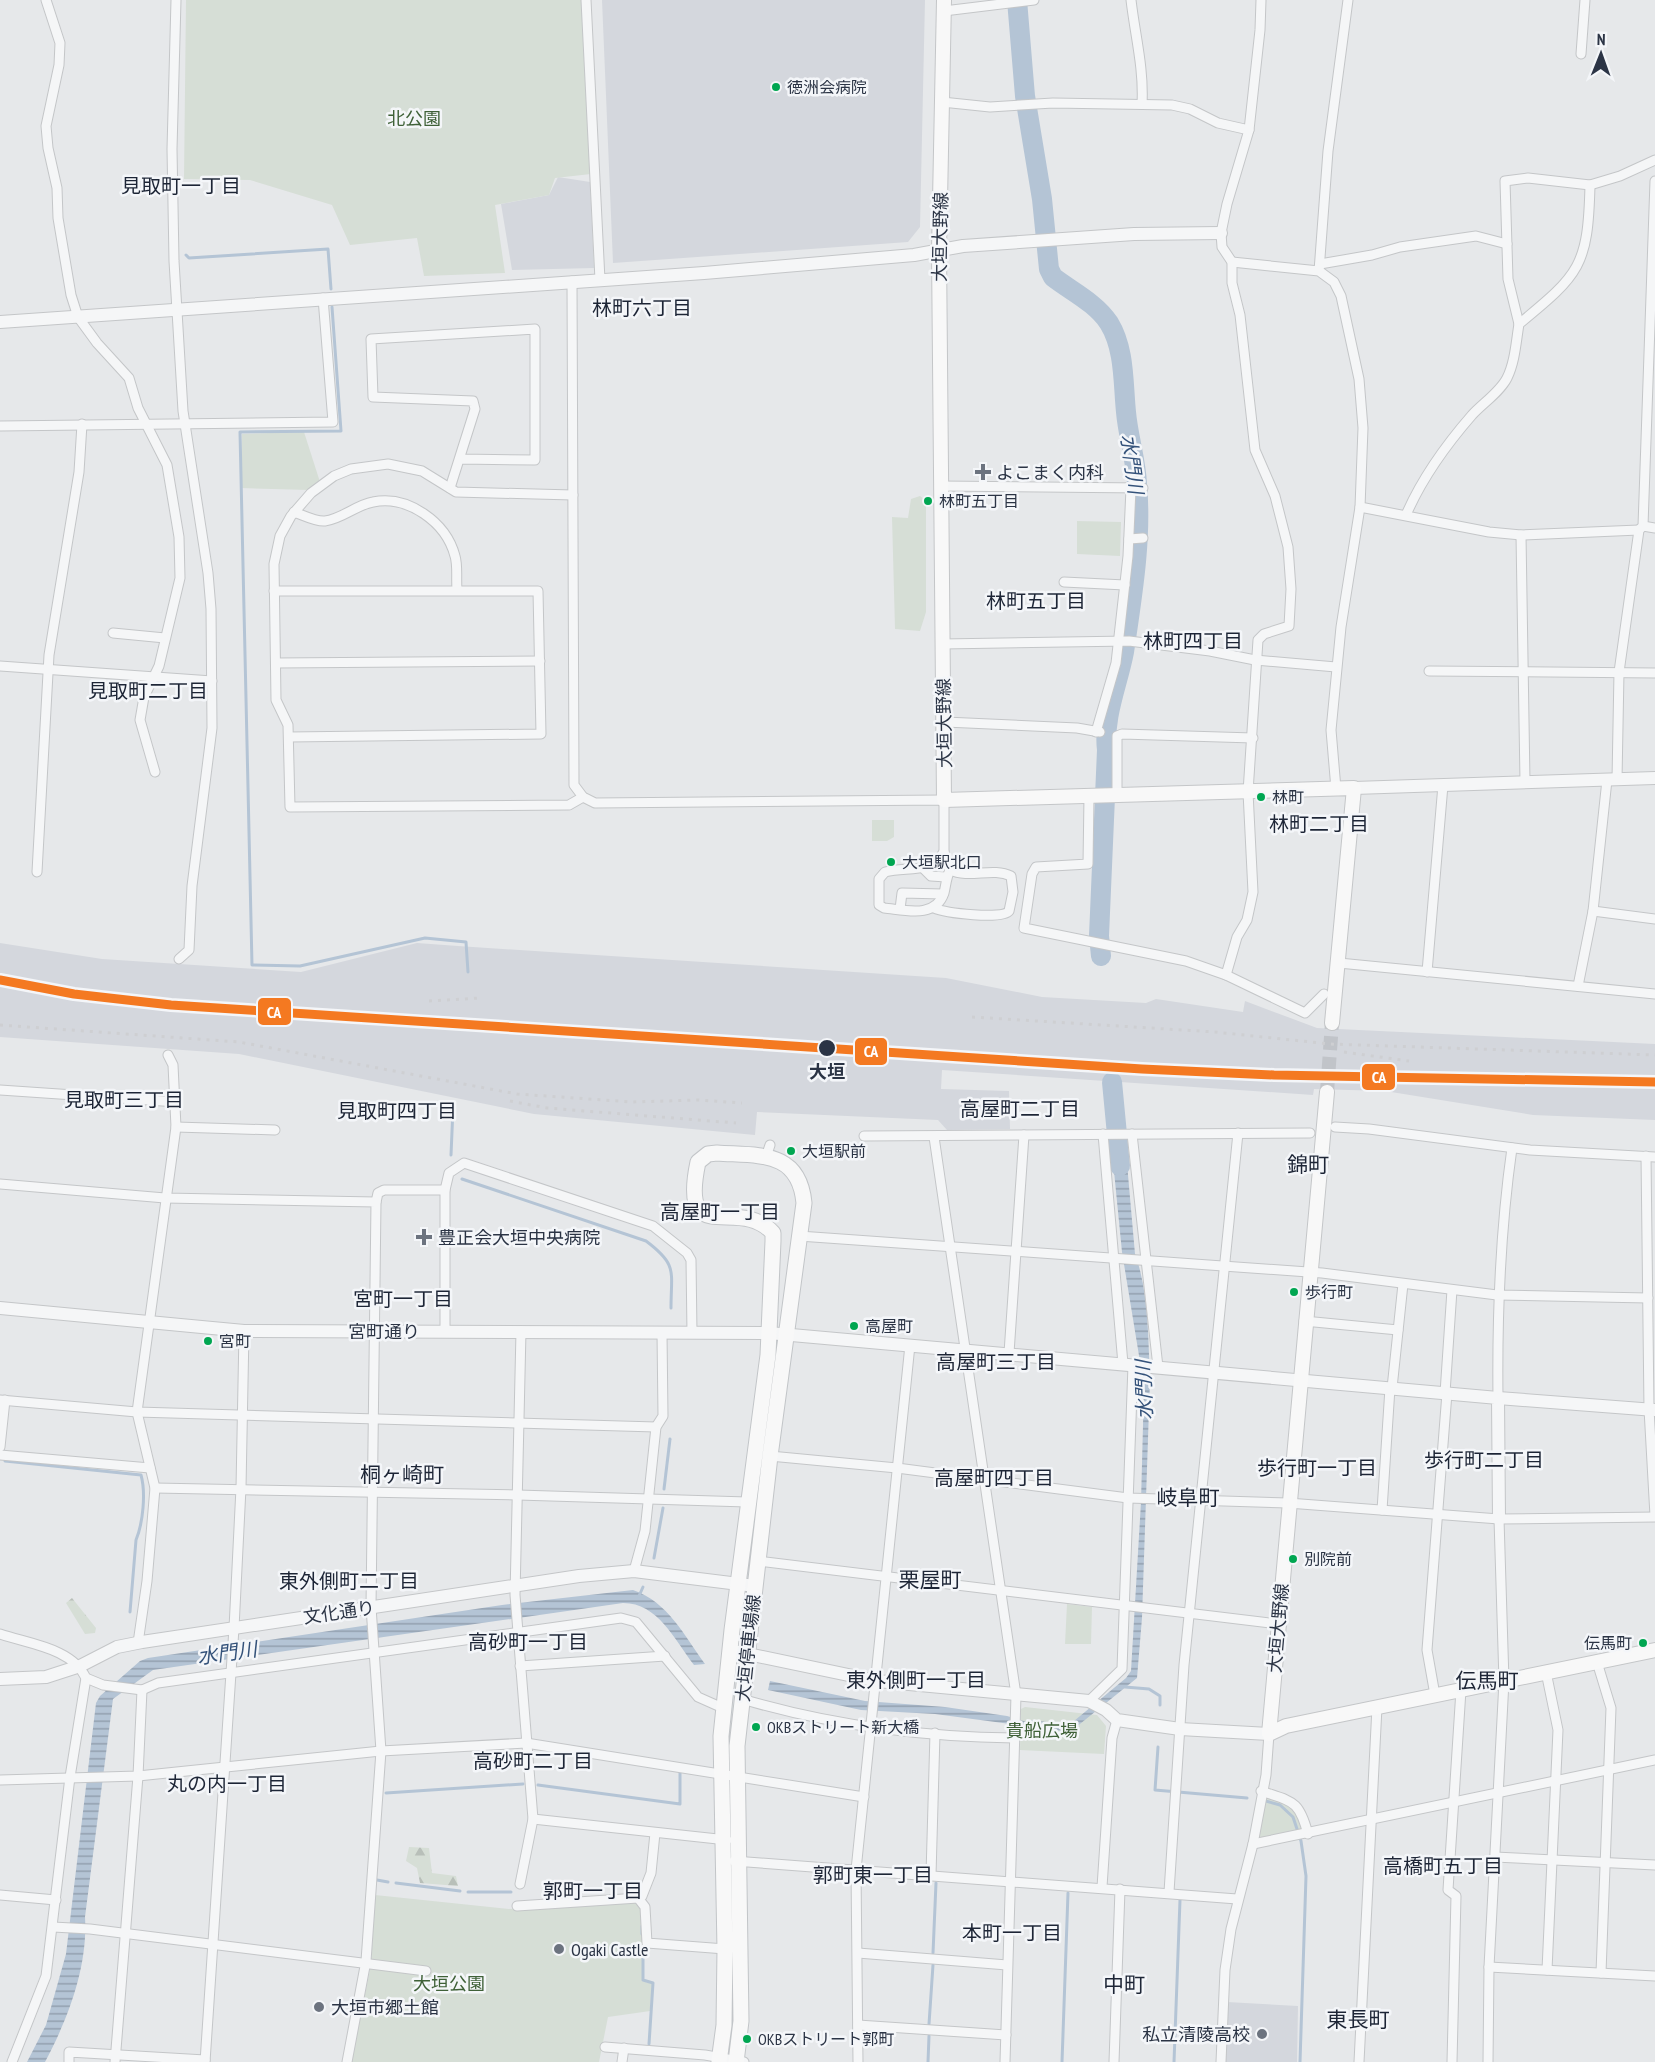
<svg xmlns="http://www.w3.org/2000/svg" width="1655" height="2062" viewBox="0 0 1655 2062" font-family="'PT Sans Narrow','Noto Sans JP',sans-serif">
<defs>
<pattern id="forest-firs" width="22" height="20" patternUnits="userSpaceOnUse" patternTransform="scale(1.5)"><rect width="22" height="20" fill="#d6ded6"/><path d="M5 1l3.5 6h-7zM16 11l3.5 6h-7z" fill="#b8bfb9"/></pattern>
<pattern id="water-rules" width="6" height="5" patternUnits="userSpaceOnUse" patternTransform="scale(1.5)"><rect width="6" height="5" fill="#b4c4d5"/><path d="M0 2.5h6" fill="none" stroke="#93a0af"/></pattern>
</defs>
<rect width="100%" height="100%" fill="#e6e8ea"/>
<g fill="#d4d7dd">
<polygon points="602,0 925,0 920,227 908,242 613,263"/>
<polygon points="558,177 590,182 594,268 512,270 501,204 549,195"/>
<polygon points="0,943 102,959 301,972 417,943 458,946 946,978 1042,997 1146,1003 1156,999 1243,1012 1245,1001 1317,1028 1655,1044 1655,1120 1533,1115 1385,1091 1314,1089 1313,1095 942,1070 941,1089 1009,1091 1010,1129 947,1130 938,1120 757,1112 755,1135 534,1114 239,1054 0,1037"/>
<polygon points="1227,2002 1298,2006 1297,2062 1225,2062"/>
</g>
<g fill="url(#forest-firs)">
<polygon points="72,1598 96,1628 95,1633 85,1634 66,1603"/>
<polygon points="409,1847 429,1848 432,1873 456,1876 458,1886 420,1883 417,1868 406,1861"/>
</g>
<g fill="#d6ded6">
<polygon points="186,0 583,0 591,174 555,178 549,195 495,205 505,273 424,276 417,238 350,245 332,205 250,180 184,179"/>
<polygon points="304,432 320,482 309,490 241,488 242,434"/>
<polygon points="920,496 926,501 926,612 920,631 895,629 892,517 908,518 911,499"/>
<polygon points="1077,521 1121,522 1120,556 1077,554"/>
<polygon points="872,820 894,820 894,837 887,841 872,841"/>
<polygon points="1067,1604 1092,1607 1091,1644 1065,1644"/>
<polygon points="1025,1707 1097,1715 1106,1726 1104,1754 1020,1750 1021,1709"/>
<polygon points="1264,1792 1296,1805 1305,1834 1253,1844"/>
<polygon points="375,1895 509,1909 635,1901 641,1904 643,1915 642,1981 652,1984 650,2011 608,2017 599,2062 351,2062 371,1965"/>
</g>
<g fill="url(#water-rules)">
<path d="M1111,1141H1125L1135,1254C1149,1292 1148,1339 1150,1379L1142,1618L1137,1678L1070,1732L935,1714L861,1710L768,1690L770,1681L865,1701L945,1707L1007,1716L1030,1723V1720L1064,1724L1074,1721L1126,1678L1131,1671L1141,1502L1144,1386L1122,1252Z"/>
<path d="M633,1590C668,1602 684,1635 705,1664L694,1665C674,1639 658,1603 623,1603L153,1670L113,1699L85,1917C88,1967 68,2019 45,2062H27L46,2025L66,1954L96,1703L100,1696L140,1661L148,1658L502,1605Z"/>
</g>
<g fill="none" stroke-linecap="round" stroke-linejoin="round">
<g stroke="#b4c4d5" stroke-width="3">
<polyline points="186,255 189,258 328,249 331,289"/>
<polyline points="332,307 341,431 240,432 252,965 300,966 425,938 466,942 468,972"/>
<polyline points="451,1155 453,1108"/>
<path d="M462,1179L646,1241C678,1265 671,1271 671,1308"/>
<path d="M5,1461L141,1475C146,1493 143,1523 136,1540L130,1612"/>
<polyline points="664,1489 670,1439"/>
<polyline points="654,1558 663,1508"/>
<polyline points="639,1596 643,1587"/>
<polyline points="1125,1687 1149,1689 1160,1696 1160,1705"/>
<polyline points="1158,1747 1155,1790 1247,1798"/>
<polyline points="538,1785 680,1804 680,1772"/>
<polyline points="386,1793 523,1784"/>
<polyline points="1262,1800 1280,1805 1293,1817 1301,1841 1306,1876 1300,2062"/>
<polyline points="377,1880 388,1882"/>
<polyline points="396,1883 460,1891"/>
<polyline points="468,1892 511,1892"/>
<polyline points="642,1934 642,1926"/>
<polyline points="643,1950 643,1980 653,1983 649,2044"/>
<polyline points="933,1953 936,1883"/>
<polyline points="929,2024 933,1965"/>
<polyline points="928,2062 929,2036"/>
<polyline points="1062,2062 1068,1893"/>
<polyline points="1174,2062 1180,1900"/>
</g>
<g stroke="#b4c4d5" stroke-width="20">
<path d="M1017,0L1025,96L1042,199L1049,269L1053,277C1071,291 1096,303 1109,323C1125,349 1123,383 1126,412C1128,436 1136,460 1137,484C1142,539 1132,597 1124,652C1118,684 1103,717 1107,750L1099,936L1101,956"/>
<polyline points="1112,1082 1120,1166"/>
</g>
<polyline stroke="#c1c4c9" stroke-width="14" stroke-dasharray="14 7" stroke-linecap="butt" points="1327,1092 1332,1023"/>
<g stroke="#c4c6c8" stroke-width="11">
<g id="minor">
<polyline points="46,0 60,43 59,65 46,126 48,148 57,188 58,218 71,295 78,317 97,343 129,378 138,408 167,465 179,537 180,578 159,666 144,697 140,720 155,772"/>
<polyline points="176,0 172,149 174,261 183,411 208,573 211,609 212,728 192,886 189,950 179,959"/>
<polyline points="586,0 600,280"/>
<path d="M1131,0C1135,35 1144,68 1142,104"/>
<polyline points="944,11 1034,0"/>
<polyline points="1581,54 1585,0"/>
<polyline points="942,102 990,107 1053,103 1172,105 1190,109 1218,123 1249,130"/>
<polyline points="1232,262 1319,271 1334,282 1341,296 1359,379 1363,428 1360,507 1341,627 1331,730 1336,789"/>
<polyline points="1320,264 1372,255 1400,247 1476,236 1507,244"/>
<polyline points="1319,271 1328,151 1348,0"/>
<path d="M572,281L574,785L583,797L595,803L944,800V852L950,870C970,879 992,867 1011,876L1013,892L1009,911C1003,920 945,913 934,908"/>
<polyline points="1519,324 1508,279 1505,181 1528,178 1590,185 1620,176 1655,160"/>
<polyline points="0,426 333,422 323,298"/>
<polyline points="940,486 1143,488"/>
<polyline points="450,488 475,409 473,401 373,397 371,339 535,329 535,460 460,459"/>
<polyline points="573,495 456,492 422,471 388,464 351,469 334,476 311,493 291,516 280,536 274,564 276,700 288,725 290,807 569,805 583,797"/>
<polyline points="1360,507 1489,532 1521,535 1639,530"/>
<path d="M294,512C303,515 316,522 325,521C342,519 356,505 373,502C408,495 446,522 455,556C458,566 456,578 457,589"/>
<path d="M1406,515C1422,478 1445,446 1472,415C1483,403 1500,392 1507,378C1515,362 1516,342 1519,324C1580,274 1588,266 1590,185"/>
<polyline points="1643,526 1655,528"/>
<polyline points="1521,535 1525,782"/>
<polyline points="1129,539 1143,538"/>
<polyline points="1064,582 1125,585"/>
<polyline points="274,591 538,591 541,734 289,737"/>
<polyline points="113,633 165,638"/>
<polyline points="942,644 1129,641 1210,651 1255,660 1336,667"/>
<polyline points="276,663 540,661"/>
<polyline points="0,666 212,681"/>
<polyline points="1429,671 1655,673"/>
<polyline points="945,722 1077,728 1100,732"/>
<polyline points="1096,732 1116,663 1128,556 1131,488"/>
<polyline points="1617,780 1619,672 1639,530 1643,526 1655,181"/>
<polyline points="1117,795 1117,736 1122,734 1253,738"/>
<polyline points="1089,796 1088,864 1036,867 1032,874 1024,928 1186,961 1226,975 1305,1013 1324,994"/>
<path d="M944,852C929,875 908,866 885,872L879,879V905L884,908C905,910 935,919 944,893C946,885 946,878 950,870"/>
<polyline points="924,869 931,876 946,877"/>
<polyline points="37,872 49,655 79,472 82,424"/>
<polyline points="900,909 902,893 943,894"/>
<polyline points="1593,911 1655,919"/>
<polyline points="1339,963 1655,994"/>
<polyline points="1427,972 1443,785"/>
<polyline points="1226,975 1237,937 1247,920 1253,892 1248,792 1258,640 1264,634 1289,626 1291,589 1288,547 1275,496 1255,450 1240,315 1232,283 1232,262 1222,247 1221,233 1227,204 1249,130 1260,30 1261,0"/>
<polyline points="1578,986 1593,911 1607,780"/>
<polyline points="0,1090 177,1102"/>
<polyline points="176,1127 275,1130"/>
<polyline points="1335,1127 1369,1129 1530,1150 1655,1157"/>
<polyline points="1103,1134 1123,1364"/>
<polyline points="1132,1134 1158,1367"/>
<polyline points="864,1136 1310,1133"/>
<polyline points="934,1137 1016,1695 1005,2062"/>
<polyline points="1646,1156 1649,1409 1655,1516"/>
<polyline points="766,1157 770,1145"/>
<polyline points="0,1184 165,1198 376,1202 371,1607 381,1751 366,1961 347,2062"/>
<polyline points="376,1202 378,1193 384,1190 445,1190"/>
<polyline points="799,1236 1322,1273 1497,1295 1648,1298"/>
<polyline points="1304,1321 1398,1330"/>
<polyline points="445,1331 445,1190 449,1173 464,1163 653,1226 687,1253 691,1260 692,1333"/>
<polyline points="1009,1353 1024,1135"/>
<polyline points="1392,1388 1403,1284"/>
<polyline points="1445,1393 1452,1290"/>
<path d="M1498,1398C1497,1314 1500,1232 1512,1148"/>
<polyline points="0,1400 137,1412 656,1427"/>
<polyline points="0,1447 5,1400"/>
<polyline points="0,1455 150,1468"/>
<polyline points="770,1456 897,1468 1128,1498 1288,1503 1499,1519 1655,1517"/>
<polyline points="155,1488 518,1495 747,1502"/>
<polyline points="1382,1510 1390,1388"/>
<polyline points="758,1561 1278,1624"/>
<polyline points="634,1571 645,1531 656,1427 663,1416 662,1333"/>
<path d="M0,1634C29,1644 72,1648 86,1678L103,1685L142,1690L158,1683L621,1618L636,1622L698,1697L725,1709"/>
<polyline points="138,1643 147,1581 155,1488 137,1412 176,1127 173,1065 168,1055"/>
<polyline points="1597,1662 1611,1708 1601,1973"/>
<polyline points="520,1666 665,1656"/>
<polyline points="1546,1672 1558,1730 1547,1970"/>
<polyline points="1435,1695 1427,1650 1447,1393"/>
<path d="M742,1699C830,1725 923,1737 1014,1738"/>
<polyline points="1089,1701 1122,1669 1133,1365"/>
<polyline points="0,1780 138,1776 381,1751 526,1743 864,1797"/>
<path d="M1261,1791C1293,1802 1299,1800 1308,1834"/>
<polyline points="533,1819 727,1840"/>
<polyline points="1253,1844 1655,1760"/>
<polyline points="1495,1857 1655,1865"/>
<polyline points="734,1861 1237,1899"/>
<polyline points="931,1875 935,1733"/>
<polyline points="520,1884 533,1819 515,1595 521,1331"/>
<polyline points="1102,1887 1112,1738 1117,1720"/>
<polyline points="1169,1892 1184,1665 1238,1133"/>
<polyline points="0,1895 56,1900"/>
<polyline points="638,1898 642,1896 651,1873 655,1833"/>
<polyline points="517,1906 638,1898 645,1907 647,1943 725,1949"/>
<polyline points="53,1927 90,1929 426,1971"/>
<polyline points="858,1953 1007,1965"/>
<polyline points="1489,1967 1655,1976"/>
<polyline points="858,2025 1006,2035"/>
<polyline points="605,2047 705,2055 744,2062"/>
<polyline points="12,2062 46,1976 70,1777 86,1678"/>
<polyline points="69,2062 69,2052 205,2060"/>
<polyline points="115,2062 138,1776 142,1690"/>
<polyline points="205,2062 234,1628 241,1488 244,1331"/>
<polyline points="622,2062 624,2048"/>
<polyline points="858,2062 856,1870 910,1345"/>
<polyline points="1114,2062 1120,1889"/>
<polyline points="1221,2062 1225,1970 1231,1929 1253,1844 1266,1775 1269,1734"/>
<polyline points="1359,2062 1377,1707"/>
<polyline points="1452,2062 1456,1896 1448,1890 1461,1690"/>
<polyline points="1488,2062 1489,1967 1504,1681 1499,1519"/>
</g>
</g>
<g stroke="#c4c6c8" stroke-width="14">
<g id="tertiary">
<polyline points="0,322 704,273 914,255 963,246 1134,234 1221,233"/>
<polyline points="1354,788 1655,778"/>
<polyline points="0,1308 244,1331 769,1333 1498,1398 1499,1519"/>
<polyline points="1498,1398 1655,1410"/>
<polyline points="729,1650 877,1681 1089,1701 1106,1710 1117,1720 1180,1729 1269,1734"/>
<polyline points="0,1679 46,1677 80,1666 117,1647 142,1642 579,1576 634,1571 755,1586"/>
</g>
</g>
<g stroke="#c4c6c8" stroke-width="16">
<g id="secondary">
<polyline points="944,0 939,251 944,800 1354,788 1332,1023"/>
<polyline points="1327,1092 1269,1734 1286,1726 1655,1650"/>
</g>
</g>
<g stroke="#c2c5c8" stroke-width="17">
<path id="primary" d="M719,2062L724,2025L725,1949L721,1736L732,1630L768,1355L773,1241V1233C738,1194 679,1252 698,1162L708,1154L717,1153C759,1156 799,1150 804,1203L770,1456L737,1746L741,2021L736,2062"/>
</g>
<use href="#minor" stroke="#f5f6f7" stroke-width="9"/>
<use href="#tertiary" stroke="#f5f6f7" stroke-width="12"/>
<use href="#secondary" stroke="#f8f8f8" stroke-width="14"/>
<use href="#primary" stroke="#f8f8f8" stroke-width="15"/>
<g stroke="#cecfd2" stroke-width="3" stroke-dasharray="3 6" stroke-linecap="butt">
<polyline points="429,1001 480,998"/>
<polyline points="972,1017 1215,1032 1330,1044 1655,1055"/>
<polyline points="0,1025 239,1042 517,1094 632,1102 699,1100 742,1103"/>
<polyline points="1344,1052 1409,1061"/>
<polyline points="510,1101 547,1108 736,1123"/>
</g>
<g stroke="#f4f6f9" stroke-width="14">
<polyline id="rail-1" points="0,980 74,994 171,1005 1142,1069 1274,1075 1655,1082"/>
</g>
<use href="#rail-1" stroke="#f47921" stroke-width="9"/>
</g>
<g fill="#00a651" stroke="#f4f6f9" stroke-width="2">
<circle cx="776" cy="87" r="5"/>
<circle cx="928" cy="501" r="5"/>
<circle cx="1261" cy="797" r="5"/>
<circle cx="891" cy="862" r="5"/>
<circle cx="791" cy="1151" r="5"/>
<circle cx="1294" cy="1292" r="5"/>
<circle cx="854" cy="1326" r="5"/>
<circle cx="208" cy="1341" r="5"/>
<circle cx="1293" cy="1559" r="5"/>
<circle cx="1643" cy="1643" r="5"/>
<circle cx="756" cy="1727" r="5"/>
<circle cx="747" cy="2039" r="5"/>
</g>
<g fill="#6c737f" stroke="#f4f6f9" stroke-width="2">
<path d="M980 463h6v6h6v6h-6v6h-6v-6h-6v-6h6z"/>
<path d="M421 1228h6v6h6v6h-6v6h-6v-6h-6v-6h6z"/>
<circle cx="559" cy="1949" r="6"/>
<circle cx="319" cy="2007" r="6"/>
<circle cx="1262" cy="2034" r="6"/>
</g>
<circle fill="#2b3445" stroke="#f4f6f9" stroke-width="2" cx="827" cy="1048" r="9"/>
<g text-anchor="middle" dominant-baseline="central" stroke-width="5" stroke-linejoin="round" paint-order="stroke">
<g font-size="16" fill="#2b3445" stroke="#f4f6f9" text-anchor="start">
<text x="787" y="87">徳洲会病院</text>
<text x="939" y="501">林町五丁目</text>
<text x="1272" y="797">林町</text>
<text x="902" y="862">大垣駅北口</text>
<text x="802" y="1151">大垣駅前</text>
<text x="1305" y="1292">歩行町</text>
<text x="865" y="1326">高屋町</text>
<text x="219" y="1341">宮町</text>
<text x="1304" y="1559">別院前</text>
<text x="1632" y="1643" text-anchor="end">伝馬町</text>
<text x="767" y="1727">OKBストリート新大橋</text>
<text x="758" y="2039">OKBストリート郭町</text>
</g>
<g font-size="18" fill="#3f6138" stroke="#f4f6f9">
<text x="414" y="118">北公園</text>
<text x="1042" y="1730">貴船広場</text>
<text x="449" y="1983">大垣公園</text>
</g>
<g font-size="18" fill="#2b3445" stroke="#f4f6f9">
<text transform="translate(940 237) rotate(-89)">大垣大野線</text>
<text transform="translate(944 723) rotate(-91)">大垣大野線</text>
<text x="384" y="1331">宮町通り</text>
<text transform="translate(339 1612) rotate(-8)">文化通り</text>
<text transform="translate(1278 1628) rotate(-85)">大垣大野線</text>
<text transform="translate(748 1648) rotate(-84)">大垣停車場線</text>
</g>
<g font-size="18" fill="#2b3445" stroke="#f4f6f9" text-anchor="start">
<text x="996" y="472">よこまく内科</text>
<text x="438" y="1237">豊正会大垣中央病院</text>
<text x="571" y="1949">Ogaki Castle</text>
<text x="331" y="2007">大垣市郷土館</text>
<text x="1250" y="2034" text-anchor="end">私立清陵高校</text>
</g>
<g font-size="18" font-weight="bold" fill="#2b3445" stroke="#f4f6f9">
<text x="827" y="1071">大垣</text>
</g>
<g font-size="20" fill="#1d2536" stroke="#f4f6f9">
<text x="181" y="186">見取町一丁目</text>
<text x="642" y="308">林町六丁目</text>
<text x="1036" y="601">林町五丁目</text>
<text x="1193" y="641">林町四丁目</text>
<text x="148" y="691">見取町二丁目</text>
<text x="1319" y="824">林町二丁目</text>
<text x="124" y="1100">見取町三丁目</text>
<text x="1020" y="1109">高屋町二丁目</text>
<text x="397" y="1111">見取町四丁目</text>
<text x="720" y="1212">高屋町一丁目</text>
<text x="403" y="1299">宮町一丁目</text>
<text x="996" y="1362">高屋町三丁目</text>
<text x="1484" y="1460">歩行町二丁目</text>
<text x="1317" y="1468">歩行町一丁目</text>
<text x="994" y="1478">高屋町四丁目</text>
<text x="349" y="1581">東外側町二丁目</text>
<text x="528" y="1642">高砂町一丁目</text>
<text x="916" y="1680">東外側町一丁目</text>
<text x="533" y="1761">高砂町二丁目</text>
<text x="227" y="1784">丸の内一丁目</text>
<text x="1443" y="1866">高橋町五丁目</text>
<text x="873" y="1875">郭町東一丁目</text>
<text x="593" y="1891">郭町一丁目</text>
<text x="1012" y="1933">本町一丁目</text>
</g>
<g font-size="20" font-style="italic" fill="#34527a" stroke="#f4f6f9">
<text transform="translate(1132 464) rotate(82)">水門川</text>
<text transform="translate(1144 1390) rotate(-92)">水門川</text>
<text transform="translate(227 1653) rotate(-8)">水門川</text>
</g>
<g font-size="21" fill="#1d2536" stroke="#f4f6f9">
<text x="1308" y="1164">錦町</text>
<text x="402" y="1474">桐ヶ崎町</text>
<text x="1188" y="1497">岐阜町</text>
<text x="930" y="1579">栗屋町</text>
<text x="1487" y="1680">伝馬町</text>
<text x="1124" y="1984">中町</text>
<text x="1358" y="2019">東長町</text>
</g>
</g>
<g stroke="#f4f6f9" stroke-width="2">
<rect x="257" y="997" width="35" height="29" rx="6" fill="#f47921"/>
<rect x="854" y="1037" width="34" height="29" rx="6" fill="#f47921"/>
<rect x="1361" y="1063" width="35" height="28" rx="6" fill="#f47921"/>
</g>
<g font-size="16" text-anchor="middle" font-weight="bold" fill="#fff">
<text x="274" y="1018">CA</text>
<text x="871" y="1057">CA</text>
<text x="1379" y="1083">CA</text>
</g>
<g transform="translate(1601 54) rotate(1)" stroke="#f4f6f9" stroke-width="4.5" paint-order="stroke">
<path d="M0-4.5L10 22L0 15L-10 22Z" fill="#2b3445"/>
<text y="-9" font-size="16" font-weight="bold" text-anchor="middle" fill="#2b3445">N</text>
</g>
</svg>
